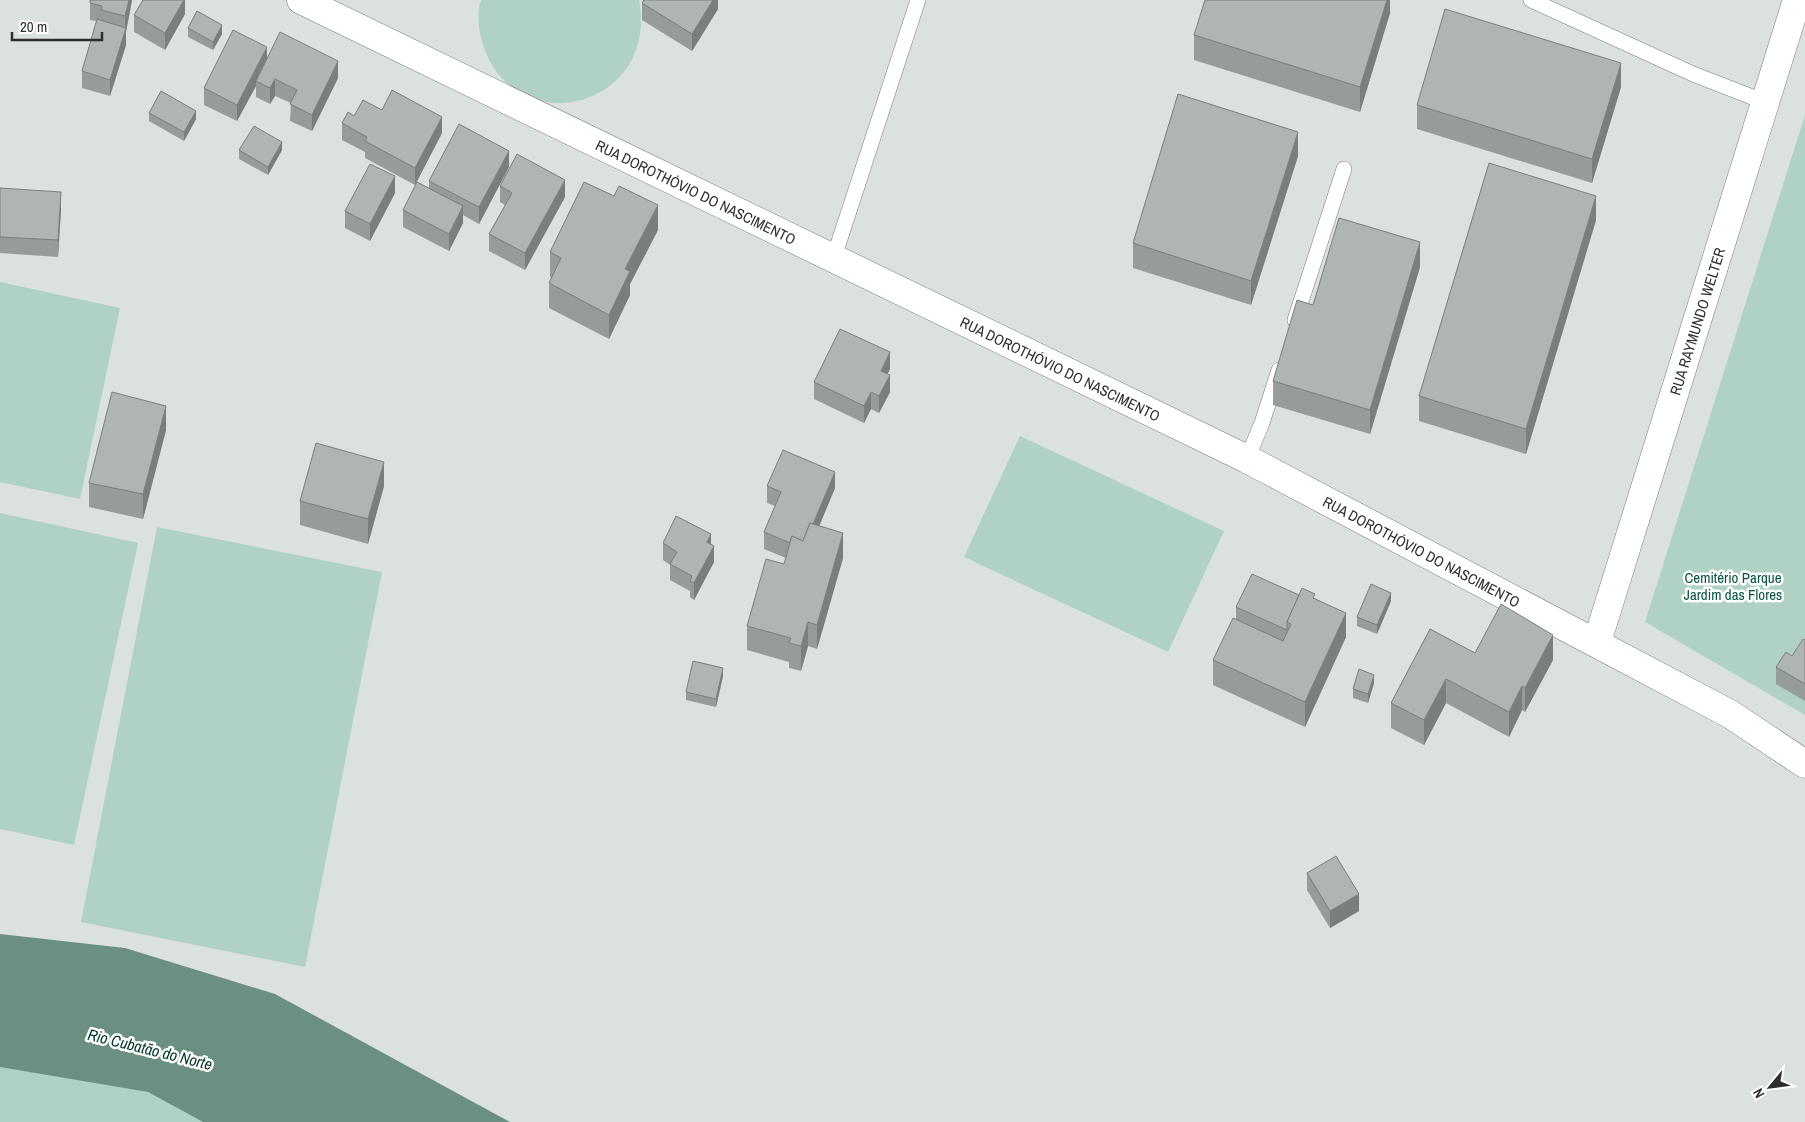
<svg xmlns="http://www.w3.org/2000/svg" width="1805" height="1122" viewBox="0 0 1805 1122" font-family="'Archivo Narrow',sans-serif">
<rect width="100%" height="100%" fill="#dbe1de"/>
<g fill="#b0d2c4">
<path d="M481,0H639C659,107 518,143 484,48C479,33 476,16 481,0Z"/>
<polygon points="1805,115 1805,715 1645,622"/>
<polygon points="0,282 120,308 80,499 0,482"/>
<polygon points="1020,436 1224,531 1168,652 964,557"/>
<polygon points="0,513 138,543 74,845 0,829"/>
<polygon points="157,527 382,572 305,967 81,922"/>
<polygon points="5,1066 148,1092 203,1122 0,1122 0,1067"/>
</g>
<polygon fill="#6b9081" points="0,934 125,948 275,994 510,1122 203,1122 148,1092 0,1067"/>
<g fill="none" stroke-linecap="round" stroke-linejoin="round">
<g stroke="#797e7c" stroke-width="16">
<g id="service">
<polyline points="1531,0 1693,74 1765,102"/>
<polyline points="833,260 918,0"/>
<polyline points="1295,320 1344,169"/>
<polyline points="1247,459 1262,423 1279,370"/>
</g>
</g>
<g stroke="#797e7c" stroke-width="29">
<g id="tertiary">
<path id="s1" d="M301,0L1247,459L1730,714L1805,764"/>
<path id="s2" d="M1597,642L1797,0"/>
</g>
</g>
<use href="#service" stroke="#fff" stroke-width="15"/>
<use href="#tertiary" stroke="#fff" stroke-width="28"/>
</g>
<g fill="#969c99">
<polygon points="132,0 126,32 126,45 110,96 82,88 82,71 97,21 90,20 90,3"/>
<polygon points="185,0 185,14 165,50 134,32 134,15"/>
<polygon points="718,0 718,9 692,51 642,20 642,3"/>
<polygon points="1390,0 1390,13 1360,112 1194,60 1194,35"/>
<polygon points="188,28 222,34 213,50 188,37"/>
<polygon points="267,58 338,78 312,131 290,121 291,103 275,96 270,104 256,97 256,86 237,121 204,105 204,88"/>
<polygon points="1621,87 1592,183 1417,129 1417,105"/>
<polygon points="382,110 442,133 415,185 365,158 365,152 342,140 342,123 354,116"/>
<polygon points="149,113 196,119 184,141 149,121"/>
<polygon points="239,150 282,150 268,175 239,159"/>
<polygon points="1298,156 1251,305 1133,268 1133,243"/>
<polygon points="509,167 479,224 463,215 463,223 449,251 403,227 403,210 429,188 429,181"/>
<polygon points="500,186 565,197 525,270 489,251 489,234 505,205 500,202"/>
<polygon points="0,188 61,209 58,257 0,253"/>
<polygon points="395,193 370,241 345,228 345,211"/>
<polygon points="1596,220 1526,454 1419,421 1419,396"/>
<polygon points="658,230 630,284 630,295 609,339 549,308 549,283 552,278 550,277 550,252"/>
<polygon points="1420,267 1370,434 1273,405 1273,381 1313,305"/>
<polygon points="890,369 887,374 890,392 879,413 871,409 864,423 814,399 814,382"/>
<polygon points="166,430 143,519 89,507 89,483"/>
<polygon points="384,486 368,544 300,525 300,501"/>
<polygon points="767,486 835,488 819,526 843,558 817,649 808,646 801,671 789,668 789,662 747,650 747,626 784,564 786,558 764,549 764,532 775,506 767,503"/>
<polygon points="663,543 711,544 714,562 694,600 690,597 690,591 670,580 670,565 663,560"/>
<polygon points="1299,595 1315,599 1346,637 1305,727 1213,685 1213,660 1236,620 1236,607"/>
<polygon points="1391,601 1377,634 1357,626 1357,617"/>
<polygon points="1805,640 1805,701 1776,684 1776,667 1792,656"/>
<polygon points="1475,653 1553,660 1525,712 1522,710 1509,737 1446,703 1424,745 1391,728 1391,703"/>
<polygon points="723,676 716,707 686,700 686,692"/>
<polygon points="1374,683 1368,703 1353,698 1353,689"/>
<polygon points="1307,873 1359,911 1330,928 1307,890"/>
</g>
<g fill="#7a7f7d">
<polygon points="129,0 132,0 126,32 126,45 110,96 110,80 125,29 125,16"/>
<polygon points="184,0 185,0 185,14 165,50 165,33"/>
<polygon points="713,0 718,0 718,9 692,51 692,34"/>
<polygon points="1387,0 1390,0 1390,13 1360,112 1360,87"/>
<polygon points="222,25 222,34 213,50 213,42"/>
<polygon points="267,47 267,64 256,81 256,86 237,121 237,105"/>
<polygon points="338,61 338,78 312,131 312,115"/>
<polygon points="1621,63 1621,87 1592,183 1592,159"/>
<polygon points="275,79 275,96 270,104 270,88"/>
<polygon points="196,111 196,119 184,141 184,132"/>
<polygon points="442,117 442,133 415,185 415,168"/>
<polygon points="1298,132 1298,156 1251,305 1251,281"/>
<polygon points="282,142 282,150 268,175 268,167"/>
<polygon points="509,151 509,167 479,224 479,207"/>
<polygon points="395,176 395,193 370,241 370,224"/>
<polygon points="565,180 565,197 525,270 525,253"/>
<polygon points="61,192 61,209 58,257 58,240"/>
<polygon points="1596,196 1596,220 1526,454 1526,429"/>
<polygon points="658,205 658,230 630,284 630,295 609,339 609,315 625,269"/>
<polygon points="463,206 463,223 449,251 449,234"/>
<polygon points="1420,242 1420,267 1370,434 1370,410"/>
<polygon points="890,352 890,369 881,388 881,371"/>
<polygon points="890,375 890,392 879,413 879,396"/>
<polygon points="871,392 871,409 864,423 864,406"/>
<polygon points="166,406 166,430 143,519 143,494"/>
<polygon points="384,462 384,486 368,544 368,519"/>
<polygon points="835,472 835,488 803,565 803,548"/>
<polygon points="843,533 843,558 817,649 817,625"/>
<polygon points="711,534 711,551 707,542"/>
<polygon points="714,546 714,562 694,600 694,583"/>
<polygon points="1391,593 1391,601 1377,634 1377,625"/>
<polygon points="1346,613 1346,637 1305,727 1305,702"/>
<polygon points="808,622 808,646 801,671 801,646"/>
<polygon points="1553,635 1553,660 1525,712 1525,688"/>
<polygon points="723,668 723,676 716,707 716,699"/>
<polygon points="1374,675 1374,683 1368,703 1368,694"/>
<polygon points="1446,679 1446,703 1424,745 1424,720"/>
<polygon points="1522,686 1522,710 1509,737 1509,712"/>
<polygon points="1359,894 1359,911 1330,928 1330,911"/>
</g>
<g fill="#afb5b2" stroke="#7a7f7d">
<polygon points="90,0 129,0 125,16 101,10 102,6 90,3"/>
<polygon points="143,0 184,0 165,33 134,15"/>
<polygon points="644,0 713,0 692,34 642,3"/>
<polygon points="1205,0 1387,0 1360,87 1194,35"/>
<polygon points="1445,9 1621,63 1592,159 1417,105"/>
<polygon points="197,11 222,25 213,42 188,28"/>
<polygon points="97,19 126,28 110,80 82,71"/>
<polygon points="233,30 267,47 237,105 204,88"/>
<polygon points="280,32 338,61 312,115 290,104 297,90 275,79 270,88 256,81"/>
<polygon points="392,90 442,117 415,168 365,141 367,137 342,123 348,112 354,116 363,100 382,110"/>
<polygon points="161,91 196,111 184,132 149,113"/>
<polygon points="1178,94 1298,132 1251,281 1133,243"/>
<polygon points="459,124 509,151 479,207 429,181"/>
<polygon points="254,126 282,142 268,167 239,150"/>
<polygon points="517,154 565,180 525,253 489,234 512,193 500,186"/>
<polygon points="1489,163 1596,196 1526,429 1419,396"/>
<polygon points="370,164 395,176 370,224 345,211"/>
<polygon points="417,182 463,206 449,234 403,210"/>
<polygon points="584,182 614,196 619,186 658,205 625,269 630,271 609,315 549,283 561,258 550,252"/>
<polygon points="0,188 61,192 58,240 0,237"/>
<polygon points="1339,218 1420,242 1370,410 1273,381 1297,300 1313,305"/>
<polygon points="840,329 890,352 881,371 890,375 879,396 871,392 864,406 814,382"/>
<polygon points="112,392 166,406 143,494 89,483"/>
<polygon points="316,443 384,462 368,519 300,501"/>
<polygon points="783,450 835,472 813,524 810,523 803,541 792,536 790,543 764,532 781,492 767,486"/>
<polygon points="676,516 711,534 707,542 714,546 694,583 690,581 692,576 670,564 677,552 663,543"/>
<polygon points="810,523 843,533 817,625 808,622 801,646 789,643 791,638 747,626 766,559 784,564 792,536 803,541"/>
<polygon points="1252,574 1299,595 1287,622 1287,630 1236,607"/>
<polygon points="1371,584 1391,593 1377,625 1357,617"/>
<polygon points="1302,588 1315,594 1313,598 1346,613 1305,702 1213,660 1233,618 1283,641 1291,624 1287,622"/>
<polygon points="1501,604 1553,635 1525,688 1522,686 1509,712 1446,679 1424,720 1391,703 1430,629 1475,653"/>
<polygon points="1803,639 1805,640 1805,684 1776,667 1786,652 1792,656"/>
<polygon points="693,661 723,668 716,699 686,692"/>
<polygon points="1359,669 1374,675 1368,694 1353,689"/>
<polygon points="1336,856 1359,894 1330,911 1307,873"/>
</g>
<g text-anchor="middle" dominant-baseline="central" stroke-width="5" stroke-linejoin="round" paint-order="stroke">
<g font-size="15" fill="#2d2f2e" stroke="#fff">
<text stroke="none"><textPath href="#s1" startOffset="439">RUA DOROTHÓVIO DO NASCIMENTO</textPath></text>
<text stroke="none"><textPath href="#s2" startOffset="336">RUA RAYMUNDO WELTER</textPath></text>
<text stroke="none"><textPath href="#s1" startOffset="844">RUA DOROTHÓVIO DO NASCIMENTO</textPath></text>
<text stroke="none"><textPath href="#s1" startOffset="1249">RUA DOROTHÓVIO DO NASCIMENTO</textPath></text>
</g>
<g font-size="15" fill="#09543f" stroke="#fff">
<text x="1733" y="577">Cemitério Parque<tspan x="1733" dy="17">Jardim das Flores</tspan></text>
</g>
<g font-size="16" font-style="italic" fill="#003728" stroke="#fff">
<text transform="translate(150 1049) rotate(14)">Rio Cubatão do Norte</text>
</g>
</g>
<g transform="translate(1770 1087) rotate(241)" stroke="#ffffff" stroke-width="4" paint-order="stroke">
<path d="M0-4L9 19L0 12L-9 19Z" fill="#2d2f2e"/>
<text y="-8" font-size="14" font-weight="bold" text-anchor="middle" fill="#2d2f2e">N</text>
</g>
<path d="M12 32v8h90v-8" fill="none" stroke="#2d2f2e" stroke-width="2.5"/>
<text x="20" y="32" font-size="15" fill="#2d2f2e" stroke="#ffffff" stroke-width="4" paint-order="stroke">20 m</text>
</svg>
